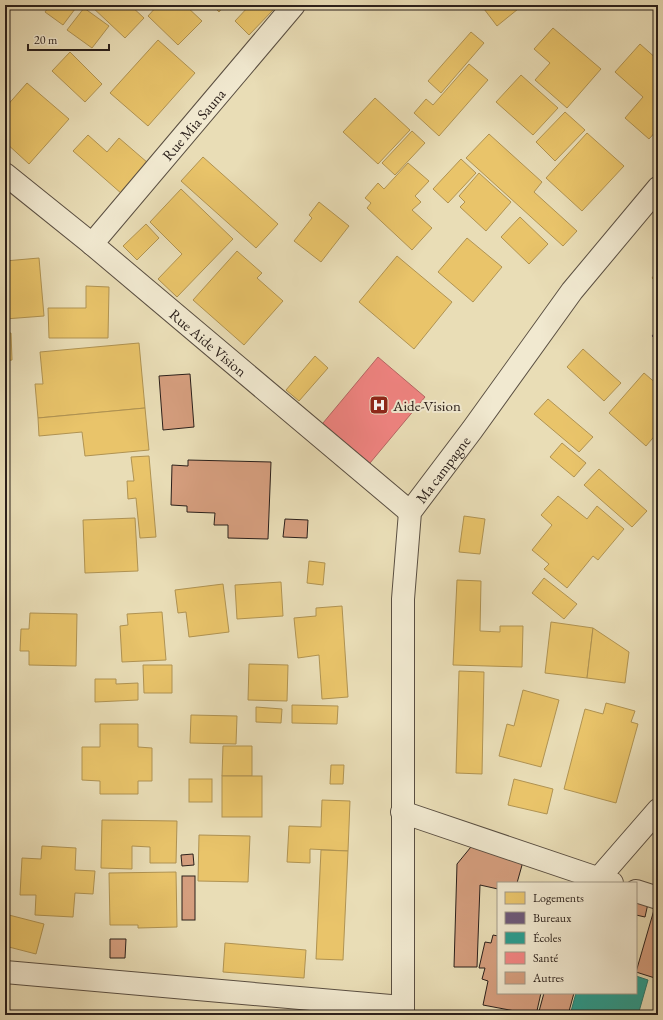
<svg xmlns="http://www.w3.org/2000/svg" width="663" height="1020" viewBox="0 0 663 1020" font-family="'EB Garamond',serif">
<rect width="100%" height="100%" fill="#e9ddb6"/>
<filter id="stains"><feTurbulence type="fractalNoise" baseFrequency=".005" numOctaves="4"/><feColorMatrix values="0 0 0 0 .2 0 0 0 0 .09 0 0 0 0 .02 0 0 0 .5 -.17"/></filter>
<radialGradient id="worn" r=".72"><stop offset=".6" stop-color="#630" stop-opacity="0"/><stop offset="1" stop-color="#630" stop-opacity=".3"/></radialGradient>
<g fill="#e9c46a" stroke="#b09352">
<polygon points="50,5 78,5 63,25 45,12"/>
<polygon points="90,5 130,5 144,18 125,38"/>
<polygon points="158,5 185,5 202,21 178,45 148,16"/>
<polygon points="212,5 225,5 219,12"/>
<polygon points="250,5 270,5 274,9 249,35 235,21"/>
<polygon points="481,5 523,5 497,26"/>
<polygon points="560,5 571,5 567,10"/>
<polygon points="84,8 109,26 92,48 67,30"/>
<polygon points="553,28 601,69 567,108 535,80 550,63 534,49"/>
<polygon points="471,32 484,43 441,93 428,81"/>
<polygon points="158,40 195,73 148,126 110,93"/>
<polygon points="640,44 658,60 658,129 649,139 625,118 643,97 615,72"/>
<polygon points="70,52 102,84 85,102 52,71"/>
<polygon points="469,64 488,80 439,136 414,113 426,99 433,105"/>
<polygon points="521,75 558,108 533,135 496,102"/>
<polygon points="27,83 69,119 29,164 5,142 5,108"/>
<polygon points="375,98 410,130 378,164 343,132"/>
<polygon points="565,112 585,130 555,161 536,142"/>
<polygon points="412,131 425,143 395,175 382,163"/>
<polygon points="587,133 624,166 582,211 546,178"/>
<polygon points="489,134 542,182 534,192 577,231 563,246 466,158"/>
<polygon points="88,135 107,152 119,138 148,163 122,194 73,151"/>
<polygon points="203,157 278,224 256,248 181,181"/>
<polygon points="461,159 476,173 448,203 433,189"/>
<polygon points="408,163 429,181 415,196 421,202 412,210 432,228 412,250 367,208 371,203 365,198 378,183 384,189"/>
<polygon points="479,173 511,202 486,231 460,207 465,202 459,196"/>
<polygon points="181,189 233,239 177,297 158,279 182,254 150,222"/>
<polygon points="319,202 349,226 321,262 294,241 312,218 309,215"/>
<polygon points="520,217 548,244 529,264 501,237"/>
<polygon points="146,224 159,238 137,260 123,246"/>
<polygon points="467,238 502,267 473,302 438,272"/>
<polygon points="237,251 262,273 257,278 283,301 244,345 193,300"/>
<polygon points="397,256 452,302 414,349 359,302"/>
<polygon points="39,258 44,316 5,319 5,261"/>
<polygon points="658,270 658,283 652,278"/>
<polygon points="86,286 109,287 108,338 49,338 48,308 86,308"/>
<polygon points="5,333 11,333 12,360 5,361"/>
<polygon points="139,343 145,408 38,418 35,384 43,384 40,352"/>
<polygon points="583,349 621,383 604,401 567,367"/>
<polygon points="315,356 328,368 299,401 286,390"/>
<polygon points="644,373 658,385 658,432 646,446 609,413"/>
<polygon points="548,399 593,437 579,452 534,414"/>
<polygon points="145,408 149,450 85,456 82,432 39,436 38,418"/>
<polygon points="562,443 586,463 574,477 550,457"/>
<polygon points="149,456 156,537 140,538 136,498 128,499 127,481 134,481 131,457"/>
<polygon points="599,469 647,511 632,527 584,485"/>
<polygon points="558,496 587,519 597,506 624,529 598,560 593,556 567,588 544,569 549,564 532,550 552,525 541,515"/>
<polygon points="464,516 485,519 480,554 459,552"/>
<polygon points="135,518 138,571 85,573 83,520"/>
<polygon points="309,561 325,563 323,585 307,583"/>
<polygon points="544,578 577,604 564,619 532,593"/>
<polygon points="457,580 481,581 480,631 500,632 500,626 523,626 522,667 453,665"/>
<polygon points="281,582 283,616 237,619 235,585"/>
<polygon points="223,584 229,632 189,637 186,612 178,613 175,590"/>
<polygon points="342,606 348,697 322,699 319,655 298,658 294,618 316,616 316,608"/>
<polygon points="162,612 166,660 122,662 120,626 128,625 127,614"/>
<polygon points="30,613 77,614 76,666 29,665 29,651 20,651 21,629 29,629"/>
<polygon points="551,622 593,628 587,678 545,673"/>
<polygon points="593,628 629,652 625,683 587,678"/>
<polygon points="249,664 288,665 287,701 248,700"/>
<polygon points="143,665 172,665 172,693 144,693"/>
<polygon points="459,671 484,672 482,774 456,773"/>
<polygon points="95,679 116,679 116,684 138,683 138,700 95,702"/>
<polygon points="523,690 559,700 541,767 499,756 507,724 514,726"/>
<polygon points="606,703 635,711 631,722 638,724 616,803 564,789 585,709 603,714"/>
<polygon points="292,705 338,706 337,724 292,723"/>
<polygon points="256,707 282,709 281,723 256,722"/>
<polygon points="191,715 237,716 236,744 190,743"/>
<polygon points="100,724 138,724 138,747 152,748 152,781 138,781 138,794 100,794 100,781 82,780 82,747 100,747"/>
<polygon points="223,746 252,746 252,776 222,776"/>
<polygon points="331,765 344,765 343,784 330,784"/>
<rect x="222" y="776" width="40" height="41"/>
<rect x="189" y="779" width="23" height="23"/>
<polygon points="514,779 553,789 547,814 508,805"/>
<polygon points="322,800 350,801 348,851 310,849 310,863 287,862 289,826 321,827"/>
<polygon points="102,820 177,821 176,863 150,863 150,847 132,846 132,869 101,868"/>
<polygon points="199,835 250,836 248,882 198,881"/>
<polygon points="42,846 76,848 75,870 95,871 93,894 75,893 73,917 35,915 36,895 20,895 22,858 41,859"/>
<polygon points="321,850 348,851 343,960 316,959"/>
<polygon points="176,872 177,927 138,928 138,925 110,925 109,873"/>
<polygon points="5,914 44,924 36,954 5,946"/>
<polygon points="225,943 306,950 304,978 223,972"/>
</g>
<polygon fill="#6d597a" stroke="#59485e" points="658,329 658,341 652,336"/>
<polygon fill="#2a9d8f" stroke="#2a786c" points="636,976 648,980 638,1015 570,1015 576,993 636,993"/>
<polygon fill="#f28482" stroke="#b66663" points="378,357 425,397 365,469 318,429"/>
<g fill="#d59e7e" stroke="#2b201b">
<polygon points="190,374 194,427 163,430 159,376"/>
<polygon points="188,460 271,462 268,539 228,538 228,525 214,525 215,513 187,512 187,506 171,505 172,465 188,466"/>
<polygon points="285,519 308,520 307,538 283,537"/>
<polygon points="475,842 524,858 517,883 498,883 498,889 480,885 477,967 454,967 457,864"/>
<polygon points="193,854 194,865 182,866 181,855"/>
<rect x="182" y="876" width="13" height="44"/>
<polygon points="636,895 649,899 645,917 636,915"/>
<polygon points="656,903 658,903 658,979 636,972"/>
<polygon points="493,935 498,936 498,993 541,993 536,1015 483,1005 488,981 482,979 485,968 479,968 485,942 491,943"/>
<polygon points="110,939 126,939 125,958 110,958"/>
<polygon points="544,993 574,993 568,1015 538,1015"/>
</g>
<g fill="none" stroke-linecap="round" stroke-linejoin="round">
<g stroke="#5a4f42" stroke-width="24">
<g id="minor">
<path id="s1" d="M5,174L92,244L410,512"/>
<path id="s2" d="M92,244L294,5"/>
<polyline points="402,812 612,883"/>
<polyline points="598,879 658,810"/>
<polyline points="636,891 658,898"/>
<polyline points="5,972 402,1007"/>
</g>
</g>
<g stroke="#5a4f42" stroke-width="24">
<g id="tertiary">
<path id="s3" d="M403,1015V599L410,512L472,430L572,291L658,188"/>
</g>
</g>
<use href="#minor" stroke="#f1e9d0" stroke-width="22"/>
<use href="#tertiary" stroke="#f1e9d0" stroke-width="22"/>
</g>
<defs>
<g id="hospital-square" transform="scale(1)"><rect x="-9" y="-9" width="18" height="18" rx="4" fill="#8f2418" stroke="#f1e9d0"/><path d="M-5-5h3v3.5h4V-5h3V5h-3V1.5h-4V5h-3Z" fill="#fff"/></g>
</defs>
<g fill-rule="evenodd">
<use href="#hospital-square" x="379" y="405"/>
</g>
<g text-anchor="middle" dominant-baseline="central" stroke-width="4" stroke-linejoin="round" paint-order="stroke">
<g font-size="15" fill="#2b201b" stroke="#f1e9d0">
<text stroke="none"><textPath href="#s2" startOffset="157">Rue Mia Sauna</textPath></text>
<text stroke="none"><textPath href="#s1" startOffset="264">Rue Aide Vision</textPath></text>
<text stroke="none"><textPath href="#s3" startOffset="557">Ma campagne</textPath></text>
</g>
<g font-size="15" fill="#2b201b" stroke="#f1e9d0" text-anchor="start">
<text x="393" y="405">Aide-Vision</text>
</g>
</g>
<rect width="663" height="1020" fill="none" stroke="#e9ddb6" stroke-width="20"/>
<rect x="6" y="6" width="651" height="1008" fill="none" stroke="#2b201b" stroke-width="2"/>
<rect x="10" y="10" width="643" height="1000" fill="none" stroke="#2b201b"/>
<rect x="497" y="882" width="140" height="112" fill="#f1e9d0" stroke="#a29988"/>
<rect x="505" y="892" width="20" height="12" fill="#e9c46a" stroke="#a29988"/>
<text x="533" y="902" font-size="12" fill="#2b201b">Logements</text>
<rect x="505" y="912" width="20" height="12" fill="#6d597a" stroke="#a29988"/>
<text x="533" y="922" font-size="12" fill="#2b201b">Bureaux</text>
<rect x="505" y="932" width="20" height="12" fill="#2a9d8f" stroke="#a29988"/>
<text x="533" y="942" font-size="12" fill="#2b201b">Écoles</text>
<rect x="505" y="952" width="20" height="12" fill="#f28482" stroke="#a29988"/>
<text x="533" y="962" font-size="12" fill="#2b201b">Santé</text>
<rect x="505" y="972" width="20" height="12" fill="#d59e7e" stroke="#a29988"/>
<text x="533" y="982" font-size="12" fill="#2b201b">Autres</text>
<path d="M28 44v6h81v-6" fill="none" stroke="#2b201b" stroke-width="2"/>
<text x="34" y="44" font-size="12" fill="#2b201b" stroke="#f1e9d0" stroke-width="3" paint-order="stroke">20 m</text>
<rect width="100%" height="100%" filter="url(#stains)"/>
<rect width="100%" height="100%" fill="url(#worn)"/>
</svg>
